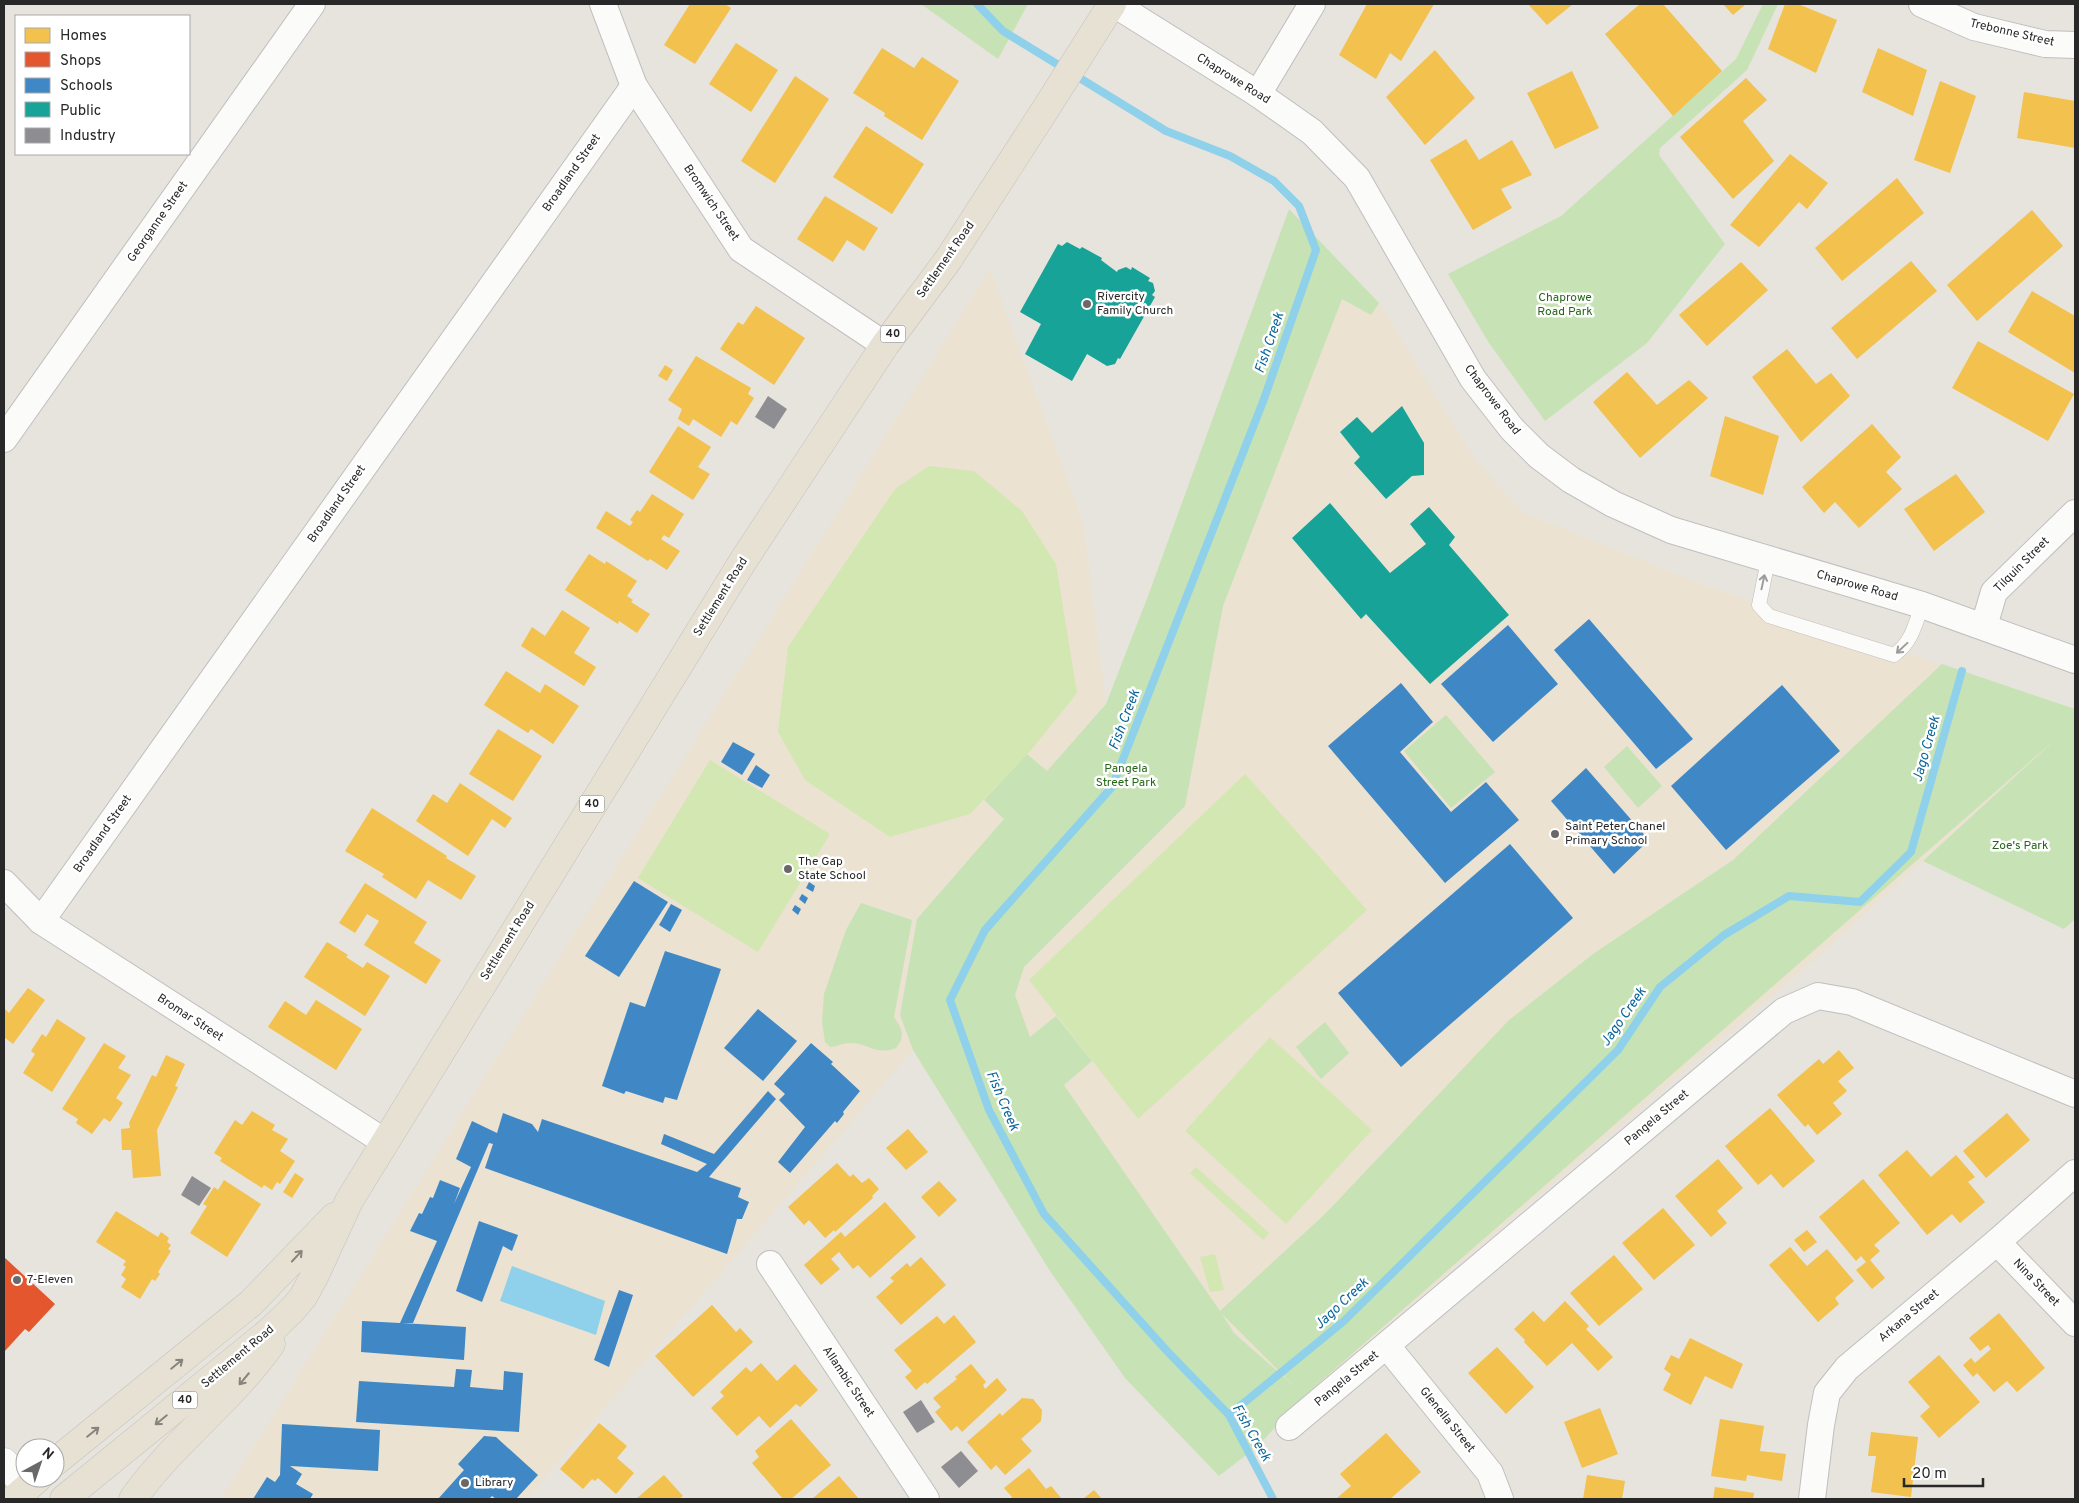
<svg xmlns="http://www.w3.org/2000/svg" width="2079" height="1503" viewBox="0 0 2079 1503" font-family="Overpass,sans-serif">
<rect width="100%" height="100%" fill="#e7e3dd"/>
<g fill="#ebe2d1">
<polygon points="990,269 1083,523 1106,704 917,919 900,1015 913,1050 526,1499 221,1499"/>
<polygon points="1342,299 1371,314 1379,303 1475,460 1524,513 1701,584 2075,709 2075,722 1825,950 1304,1396 1234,1333 1030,1037 1015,995 1024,967 1185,806 1223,606"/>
</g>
<g fill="#c7e3b5" fill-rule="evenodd">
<polygon points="921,4 1028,4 998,59"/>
<polygon points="1763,4 1778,4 1747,70 1660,148 1659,155 1725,244 1647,343 1545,421 1489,343 1448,274 1561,216 1736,59"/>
<path d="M1289,209L1379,303L1371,315L1342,299L1223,606L1185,806L1024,967L1015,995L1030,1037L1056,1016L1092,1061L1064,1085L1220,1311L1325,1214L1509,1020L1593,954L1733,860L1942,664L2075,709V919L2064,929L1923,861L2057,738L1304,1396L1259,1445L1219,1476L1125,1378L1050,1271L913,1050L900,1015L917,919L1004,819L984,800L1027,754L1047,771L1106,704L1148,596ZM1222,1314L1294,1386L1234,1333Z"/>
<polygon points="1446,715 1495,772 1451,808 1404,751"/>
<polygon points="1627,746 1662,786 1638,808 1604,767"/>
<path d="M861,903L912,920L894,1017C902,1029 906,1036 896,1048C873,1056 869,1042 849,1043C842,1043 837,1047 830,1047L825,1042L822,1022L824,994L846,930Z"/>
<polygon points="1325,1022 1349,1053 1321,1079 1296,1047"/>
</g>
<g fill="#d3e7b2">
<polygon points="929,466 974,471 1022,511 1056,564 1077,693 1032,749 970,814 890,837 805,780 778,732 788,647 895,489"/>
<polygon points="710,760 830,834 758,952 638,878"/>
<polygon points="1245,774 1367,910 1138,1119 1029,980"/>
<polygon points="1270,1037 1372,1130 1286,1224 1185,1131"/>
<polygon points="1196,1167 1269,1233 1263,1240 1190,1173"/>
<polygon points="1215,1254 1224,1290 1210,1292 1200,1257"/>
</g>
<polygon fill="#8fd1ea" points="512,1266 605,1301 596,1335 500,1301"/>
<g fill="#f2c14e">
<polygon points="690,4 725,4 731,8 695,64 664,45"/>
<polygon points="1367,4 1434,4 1401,61 1390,53 1376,79 1339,55"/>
<polygon points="1528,4 1573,4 1547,25"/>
<polygon points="1640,4 1663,4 1722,71 1673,116 1605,34"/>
<polygon points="1723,4 1746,4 1733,15"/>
<polygon points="1785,4 1798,4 1837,20 1816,73 1768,49"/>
<polygon points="736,43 778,70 751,112 709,84"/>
<polygon points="882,48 914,68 922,57 959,81 922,140 884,116 885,113 853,93"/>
<polygon points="1878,48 1927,70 1913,116 1862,92"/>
<polygon points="1435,50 1475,98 1425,145 1386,97"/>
<polygon points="1572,71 1599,128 1555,149 1527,93"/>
<polygon points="795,76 829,99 775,183 741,161"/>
<polygon points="1746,78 1767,100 1743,121 1774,161 1733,199 1680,137"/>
<polygon points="1940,81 1976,96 1950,173 1914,160"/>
<polygon points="2024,92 2075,101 2075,148 2017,138"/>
<polygon points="866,126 924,164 892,214 833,177"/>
<polygon points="1466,139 1479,160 1512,140 1532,175 1501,189 1512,208 1473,230 1430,160"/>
<polygon points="1790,154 1828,183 1807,209 1799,202 1759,247 1730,225"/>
<polygon points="1897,178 1924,213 1842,281 1815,248"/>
<polygon points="825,196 878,228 864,251 847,240 833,262 797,239"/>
<polygon points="2032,210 2063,246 1977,321 1947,285"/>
<polygon points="1911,261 1937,291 1857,359 1831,328"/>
<polygon points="1741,262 1768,290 1707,346 1679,315"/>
<polygon points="2032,291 2075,316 2075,373 2008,332"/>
<polygon points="756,306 805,338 774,385 720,349 738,322 743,325"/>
<polygon points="1978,341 2074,394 2048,441 1952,388"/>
<polygon points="1787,349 1816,384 1831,373 1850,396 1801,442 1752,377"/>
<polygon points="696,356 751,388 748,394 754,398 737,425 731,421 721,437 693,419 689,426 678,419 682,409 668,400"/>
<polygon points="665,365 673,370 667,381 658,376"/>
<polygon points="1627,372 1657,405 1689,380 1708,398 1640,458 1593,402"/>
<polygon points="1725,416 1779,436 1763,495 1710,476"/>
<polygon points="1872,424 1901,457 1886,472 1902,489 1859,528 1835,502 1824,513 1802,487"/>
<polygon points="678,426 711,447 698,467 710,474 693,500 649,472"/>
<polygon points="1956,474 1985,512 1934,551 1904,509"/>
<polygon points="652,494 684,514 669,538 664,535 661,539 680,551 667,570 650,559 648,561 596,528 606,511 630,526 633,522 630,520 637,510 640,512"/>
<polygon points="589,554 605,564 606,561 637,581 627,596 633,600 631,602 650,614 637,633 619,621 618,624 565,590"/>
<polygon points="562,610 590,628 574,653 596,667 584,686 521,646 532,627 545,636"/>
<polygon points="506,671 540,693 545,684 579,706 553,744 531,729 528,733 484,705"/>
<polygon points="498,729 542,756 513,801 469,774"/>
<polygon points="460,783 512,818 505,828 492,819 468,856 416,821 433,794 447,803"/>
<polygon points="372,808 447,856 446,858 476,876 461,900 428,880 416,899 382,877 384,874 345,851"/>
<polygon points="365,883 427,922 414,943 441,960 426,984 364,945 379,921 367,914 355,933 339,923"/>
<polygon points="327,942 348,955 346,957 363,968 367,962 390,976 365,1016 304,977"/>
<polygon points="28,988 45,1000 13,1044 4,1037 4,1008 9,1013"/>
<polygon points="316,1000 362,1029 336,1070 268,1027 285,1001 306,1015"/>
<polygon points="57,1019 86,1038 52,1092 23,1073 35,1054 31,1051 42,1034 46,1037"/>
<polygon points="104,1043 126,1056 118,1068 131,1075 116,1098 123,1103 110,1122 104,1118 92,1134 76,1123 78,1119 62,1109"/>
<polygon points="1839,1050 1854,1068 1838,1081 1847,1091 1833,1103 1842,1114 1817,1135 1808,1124 1805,1127 1777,1095 1819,1059 1823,1064"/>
<polygon points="166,1055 185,1064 175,1086 178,1087 157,1130 161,1176 133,1178 131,1150 122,1150 121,1129 130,1128 129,1123 152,1075 156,1077"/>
<polygon points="1770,1108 1815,1161 1783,1188 1771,1174 1758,1185 1725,1146"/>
<polygon points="252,1111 275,1125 272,1130 288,1139 280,1151 295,1161 280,1184 277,1182 272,1190 264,1185 262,1188 220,1161 222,1158 214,1153 235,1120 242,1125"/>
<polygon points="2007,1113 2030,1140 1986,1178 1963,1151"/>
<polygon points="908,1129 928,1152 906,1170 886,1148"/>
<polygon points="1907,1150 1931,1177 1956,1155 1975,1177 1968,1182 1985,1202 1960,1223 1952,1214 1927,1235 1878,1175"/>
<polygon points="1718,1159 1743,1188 1717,1211 1727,1223 1711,1237 1675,1196"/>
<polygon points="837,1163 850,1177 853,1174 862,1183 869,1178 879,1189 872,1196 873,1198 835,1232 834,1230 825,1238 809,1220 804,1225 788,1207"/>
<polygon points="295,1173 304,1179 292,1198 283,1192"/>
<polygon points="1863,1179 1900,1223 1874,1245 1880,1251 1870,1260 1885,1278 1872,1289 1856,1270 1866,1262 1861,1256 1856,1261 1819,1217"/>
<polygon points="224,1180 261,1204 227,1257 190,1233 207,1206 203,1204 214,1187 218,1190"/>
<polygon points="939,1181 957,1200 939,1217 921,1197"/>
<polygon points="885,1202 916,1237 870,1278 858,1265 853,1269 839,1252 831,1259 840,1269 821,1285 804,1265 841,1232 845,1237"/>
<polygon points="1663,1208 1695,1245 1654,1280 1622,1243"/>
<polygon points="116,1211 158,1237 161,1232 169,1238 167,1242 171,1245 168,1249 171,1251 158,1272 160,1274 155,1281 152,1279 140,1299 121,1287 126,1279 121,1275 126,1267 123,1265 126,1261 96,1242"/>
<polygon points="1807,1230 1817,1242 1804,1252 1794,1240"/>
<polygon points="1790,1247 1807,1266 1827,1249 1854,1281 1835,1298 1839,1304 1818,1322 1769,1265"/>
<polygon points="1614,1255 1643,1289 1599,1326 1570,1293"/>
<polygon points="921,1257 946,1285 901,1325 876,1297 894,1281 890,1278 907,1263 910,1267"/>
<polygon points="1565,1301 1589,1326 1586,1329 1613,1357 1598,1371 1572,1343 1547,1366 1524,1342 1525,1340 1514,1329 1533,1311 1544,1322"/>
<polygon points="712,1305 736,1332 740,1328 753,1342 693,1397 655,1356"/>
<polygon points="1999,1313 2045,1368 2017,1392 2007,1381 1994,1392 1977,1373 1973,1377 1963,1365 1971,1358 1975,1363 1991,1349 1988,1345 1980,1351 1969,1338"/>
<polygon points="954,1315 976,1342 927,1384 925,1382 916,1390 905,1377 912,1371 894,1350 937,1316 944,1324"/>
<polygon points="1690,1338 1743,1364 1732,1389 1705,1376 1691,1405 1663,1390 1671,1374 1664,1369 1671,1355 1679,1359"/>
<polygon points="1497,1347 1534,1387 1506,1414 1468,1373"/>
<polygon points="1939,1355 1980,1402 1939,1438 1920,1416 1930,1407 1908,1382"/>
<polygon points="761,1363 777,1381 795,1364 818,1390 800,1407 796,1404 770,1428 759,1416 737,1436 711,1408 724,1396 720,1392 746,1367 751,1372"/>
<polygon points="971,1364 986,1382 983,1385 985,1389 997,1378 1007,1390 962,1432 957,1426 951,1431 935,1412 941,1407 933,1398 957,1379 955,1377"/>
<polygon points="1022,1398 1033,1399 1042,1410 1041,1421 1021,1439 1032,1451 1005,1475 996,1465 991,1470 967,1442 1000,1413 1002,1416"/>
<polygon points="1600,1408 1618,1454 1582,1468 1564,1422"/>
<polygon points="791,1419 831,1465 791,1499 783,1499 752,1463 759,1457 755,1451"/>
<polygon points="1720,1419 1764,1426 1760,1451 1786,1454 1782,1481 1747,1475 1746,1481 1711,1476"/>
<polygon points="599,1423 627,1446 617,1458 634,1473 616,1494 598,1478 595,1481 592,1479 583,1489 560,1469"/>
<polygon points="1871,1432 1918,1437 1911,1497 1871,1492 1876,1456 1868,1456"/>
<polygon points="1386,1433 1421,1472 1390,1499 1336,1499 1351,1486 1340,1474"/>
<polygon points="1029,1468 1046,1489 1051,1486 1062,1499 1010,1499 1012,1497 1004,1488"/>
<polygon points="664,1475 683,1496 679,1499 636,1499"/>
<polygon points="1587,1475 1625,1481 1622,1499 1583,1499"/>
<polygon points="839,1476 859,1499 812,1499"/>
<polygon points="1715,1487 1754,1493 1753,1499 1713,1499"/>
<polygon points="1094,1490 1102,1499 1083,1499"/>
</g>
<polygon fill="#e4572e" points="4,1257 55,1304 29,1332 25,1329 4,1352"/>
<g fill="#3f88c5">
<polygon points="1589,619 1693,739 1656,769 1554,650"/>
<polygon points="1508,625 1558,684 1493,742 1441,684"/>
<polygon points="1401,683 1433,722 1400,752 1451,812 1486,782 1519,820 1445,883 1328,746"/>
<polygon points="1782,685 1840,751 1726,850 1671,786"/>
<polygon points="733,742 755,754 742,775 721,762"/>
<polygon points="756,765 770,775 762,788 747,780"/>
<polygon points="1586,768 1649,840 1614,874 1551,801"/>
<polygon points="1510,844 1573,918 1401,1067 1338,993"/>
<polygon points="634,881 668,902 619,977 585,956"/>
<polygon points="809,882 815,886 813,892 806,888"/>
<polygon points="802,894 808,898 805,904 799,899"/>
<polygon points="671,904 682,910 670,932 659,925"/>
<polygon points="795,905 801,909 798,915 792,910"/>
<polygon points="665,951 721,969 677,1100 665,1097 663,1103 626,1091 624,1094 602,1086 630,1002 645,1007"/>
<polygon points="758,1009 797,1041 763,1081 724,1048"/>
<polygon points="811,1043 833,1062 831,1064 860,1091 843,1112 844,1114 837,1123 835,1121 790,1173 778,1162 805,1127 779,1100 785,1094 774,1084"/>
<polygon points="768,1091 776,1099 709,1177 741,1188 738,1197 749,1202 742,1219 737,1219 727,1254 485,1168 493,1144 489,1143 413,1323 402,1323 466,1327 464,1360 361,1352 362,1321 400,1323 437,1241 410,1231 419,1213 422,1214 430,1197 433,1198 440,1180 460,1188 454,1204 471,1167 456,1159 472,1121 497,1133 503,1113 532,1124 538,1132 542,1119 697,1172 707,1164 661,1144 664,1134 714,1154"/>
<polygon points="479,1221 518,1235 512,1251 503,1246 482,1302 456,1291"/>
<polygon points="619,1290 633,1295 609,1367 594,1360"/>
<polygon points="456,1369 472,1370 470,1387 503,1390 504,1371 523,1373 519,1432 356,1422 359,1381 454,1387"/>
<polygon points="282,1424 380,1430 378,1471 290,1466 302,1474 296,1484 313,1494 310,1499 253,1499 267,1477 275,1482 280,1475"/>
<polygon points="484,1436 496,1437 538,1475 516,1499 496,1499 492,1496 489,1499 438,1499 464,1470 458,1464"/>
</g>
<g fill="#17a398">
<polygon points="1067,242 1080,249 1082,247 1102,258 1101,260 1117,272 1118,270 1126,267 1131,270 1132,267 1150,278 1148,281 1153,283 1155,291 1152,295 1155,297 1120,359 1118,358 1115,364 1107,366 1087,354 1072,381 1025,354 1041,324 1020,312 1058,244 1062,246"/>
<polygon points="1402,406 1424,443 1424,475 1412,476 1386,499 1354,463 1360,457 1340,432 1357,417 1372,433"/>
<polygon points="1330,503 1390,573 1426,544 1410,524 1429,507 1455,537 1449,545 1509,615 1430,684 1366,614 1361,619 1292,538"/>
</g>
<g fill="#8d8d92">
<polygon points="768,396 787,409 774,429 755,417"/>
<polygon points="192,1176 211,1188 199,1206 181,1195"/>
<polygon points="921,1400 935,1422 917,1433 903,1412"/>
<polygon points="961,1451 978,1471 959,1488 941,1467"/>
</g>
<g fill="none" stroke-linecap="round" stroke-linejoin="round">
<g stroke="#8fd1ea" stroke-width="8">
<polyline points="977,4 1003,31 1166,131 1230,156 1274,181 1299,206 1316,250 1264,399 1112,787 985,930 950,1000 989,1110 1044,1214 1167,1351 1229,1415 1273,1499"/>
<polyline points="1229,1415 1344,1321 1618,1050 1660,987 1724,935 1789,896 1860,902 1911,852 1962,671"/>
</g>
<g stroke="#c0bfbf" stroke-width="15">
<path id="service" d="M1768,560L1759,605L1769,616L1894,655C1912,642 1915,625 1922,605"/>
</g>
<g stroke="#c0bfbf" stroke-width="28">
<g id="minor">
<polyline points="603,4 634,86 741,249 885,345"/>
<polyline points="1114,4 1258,94 1312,132 1357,178 1473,379 1512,429 1539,456 1571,480 1613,504 1671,530 1922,605 2075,660"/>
<polyline points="1922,4 1974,27 2045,44 2075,45"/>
<polyline points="1258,94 1312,4"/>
<polyline points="4,439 312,4"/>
<polyline points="1984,626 1994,592 2075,513"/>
<polyline points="4,883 41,921 385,1142"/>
<polyline points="41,921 634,86"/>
<polyline points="1997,1242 2075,1323"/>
<polyline points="770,1264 926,1499"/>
<polyline points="1387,1346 1490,1473 1500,1499"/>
<polyline points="1289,1427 1784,1011 1818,996 1852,1002 2075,1094"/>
<polyline points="1812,1499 1821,1425 1827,1393 1847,1368 1997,1242 2075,1173"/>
</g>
</g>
<g stroke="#c0bfbf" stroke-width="29">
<polyline id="secondary" points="4,1462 27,1488"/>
</g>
<g stroke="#c3c2c0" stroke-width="29">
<g id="primary">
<polyline points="55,1462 251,1303 334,1217"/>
<polyline points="14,1499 38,1478"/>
<polyline points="64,1499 270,1331 292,1310 303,1297 315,1275 349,1201 743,561 885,345 948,260 1045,110 1112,4"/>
<path d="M133,1499C173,1442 231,1401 271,1344"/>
</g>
</g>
<use href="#service" stroke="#fbfbfa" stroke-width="14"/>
<use href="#minor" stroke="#fbfbfa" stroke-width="26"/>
<use href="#secondary" stroke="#fbfbfa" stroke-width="28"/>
<use href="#primary" stroke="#e6e1d2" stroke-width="28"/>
</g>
<defs><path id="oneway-shaft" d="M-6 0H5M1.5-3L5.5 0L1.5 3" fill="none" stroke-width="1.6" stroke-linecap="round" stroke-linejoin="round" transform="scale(1.25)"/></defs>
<g stroke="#9c9c9c">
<use href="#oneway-shaft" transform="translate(1763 582) rotate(-78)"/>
<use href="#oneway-shaft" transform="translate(1902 648) rotate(137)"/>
</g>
<g stroke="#87847d">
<use href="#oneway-shaft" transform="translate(297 1256) rotate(-47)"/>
<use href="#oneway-shaft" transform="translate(177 1364) rotate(-39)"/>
<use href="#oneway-shaft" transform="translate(244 1379) rotate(130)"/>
<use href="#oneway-shaft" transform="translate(161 1420) rotate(141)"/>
<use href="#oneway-shaft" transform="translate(93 1432) rotate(-39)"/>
</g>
<g fill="#6b6967" stroke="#fff" stroke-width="2">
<circle cx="1087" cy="304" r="5"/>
<circle cx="1555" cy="834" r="5"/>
<circle cx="788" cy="869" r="5"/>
<circle cx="17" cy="1280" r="5"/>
<circle cx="465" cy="1483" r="5"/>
</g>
<g text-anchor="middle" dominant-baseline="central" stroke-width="5" stroke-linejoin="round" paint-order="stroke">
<g fill="#fff" stroke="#686868" stroke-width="1">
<rect x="880.5" y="325.5" width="25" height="17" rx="4"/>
<rect x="579.5" y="795.5" width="25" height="17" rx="4"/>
<rect x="172.5" y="1391.5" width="25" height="17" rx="4"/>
</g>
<g font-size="11" font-weight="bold" fill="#282828">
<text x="893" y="334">40</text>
<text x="592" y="804">40</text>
<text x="185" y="1400">40</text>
</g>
<g font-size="12" fill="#282828" stroke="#fff">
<text transform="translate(2012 33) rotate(13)">Trebonne Street</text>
<text transform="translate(1233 79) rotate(32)">Chaprowe Road</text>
<text transform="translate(572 173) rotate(-55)">Broadland Street</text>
<text transform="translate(711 203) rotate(56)">Bromwich Street</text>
<text transform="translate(158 222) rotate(-55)">Georganne Street</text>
<text transform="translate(946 260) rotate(-55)">Settlement Road</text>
<text transform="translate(1492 400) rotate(53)">Chaprowe Road</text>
<text transform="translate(337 504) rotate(-55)">Broadland Street</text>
<text transform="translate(2022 565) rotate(-45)">Tilquin Street</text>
<text transform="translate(1857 586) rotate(16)">Chaprowe Road</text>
<text transform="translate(721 597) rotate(-58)">Settlement Road</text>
<text transform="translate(103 834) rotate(-55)">Broadland Street</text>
<text transform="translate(508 941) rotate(-58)">Settlement Road</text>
<text transform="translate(190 1018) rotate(33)">Bromar Street</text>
<text transform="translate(1657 1118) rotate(-40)">Pangela Street</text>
<text transform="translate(2036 1283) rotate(46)">Nina Street</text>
<text transform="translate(1909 1316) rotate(-40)">Arkana Street</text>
<text transform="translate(238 1357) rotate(-40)">Settlement Road</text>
<text transform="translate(1347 1379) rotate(-40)">Pangela Street</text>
<text transform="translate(848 1382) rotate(56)">Allambic Street</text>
<text transform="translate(1447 1420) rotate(51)">Glenella Street</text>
</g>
<g font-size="12" fill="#282828" stroke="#fff" text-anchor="start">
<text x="1097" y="297">Rivercity<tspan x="1097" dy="14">Family Church</tspan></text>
<text x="1565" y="827">Saint Peter Chanel<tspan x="1565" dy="14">Primary School</tspan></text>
<text x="798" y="862">The Gap<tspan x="798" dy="14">State School</tspan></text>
<text x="27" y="1280">7-Eleven</text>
<text x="475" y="1483">Library</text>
</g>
<g font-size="12" fill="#266618" stroke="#fff">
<text x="1565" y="298">Chaprowe<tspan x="1565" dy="14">Road Park</tspan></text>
<text x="1126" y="769">Pangela<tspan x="1126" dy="14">Street Park</tspan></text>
<text x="2020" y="846">Zoe's Park</text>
</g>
<g font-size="14" font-style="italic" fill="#0b659a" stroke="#fff">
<text transform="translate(1270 343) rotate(-71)">Fish Creek</text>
<text transform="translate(1125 720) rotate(-69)">Fish Creek</text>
<text transform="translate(1927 749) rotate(-74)">Jago Creek</text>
<text transform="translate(1624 1017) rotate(-55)">Jago Creek</text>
<text transform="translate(1002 1101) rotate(67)">Fish Creek</text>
<text transform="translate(1342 1304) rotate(-43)">Jago Creek</text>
<text transform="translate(1251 1433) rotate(60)">Fish Creek</text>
</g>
</g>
<rect width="2079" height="1503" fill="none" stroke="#282828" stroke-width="10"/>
<rect x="15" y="15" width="175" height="140" fill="#ffffff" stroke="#a9a9a9"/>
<rect x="25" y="28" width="25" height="15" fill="#f2c14e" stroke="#a9a9a9"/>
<text x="60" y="40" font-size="15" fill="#282828">Homes</text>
<rect x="25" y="52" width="25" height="15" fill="#e4572e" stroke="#a9a9a9"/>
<text x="60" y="65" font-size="15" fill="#282828">Shops</text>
<rect x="25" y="78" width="25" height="15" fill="#3f88c5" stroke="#a9a9a9"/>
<text x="60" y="90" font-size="15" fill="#282828">Schools</text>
<rect x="25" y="102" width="25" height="15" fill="#17a398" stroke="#a9a9a9"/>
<text x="60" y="115" font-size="15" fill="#282828">Public</text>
<rect x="25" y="128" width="25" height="15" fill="#8d8d92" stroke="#a9a9a9"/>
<text x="60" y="140" font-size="15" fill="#282828">Industry</text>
<g transform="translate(40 1463) rotate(40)"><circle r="24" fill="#ffffff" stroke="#a9a9a9"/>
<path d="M0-4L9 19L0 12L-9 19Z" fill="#6b6967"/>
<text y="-8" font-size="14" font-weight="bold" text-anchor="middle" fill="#282828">N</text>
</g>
<path d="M1904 1478v8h79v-8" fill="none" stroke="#282828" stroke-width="2.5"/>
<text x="1912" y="1478" font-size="15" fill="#282828" stroke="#ffffff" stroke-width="4" paint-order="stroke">20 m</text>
</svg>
